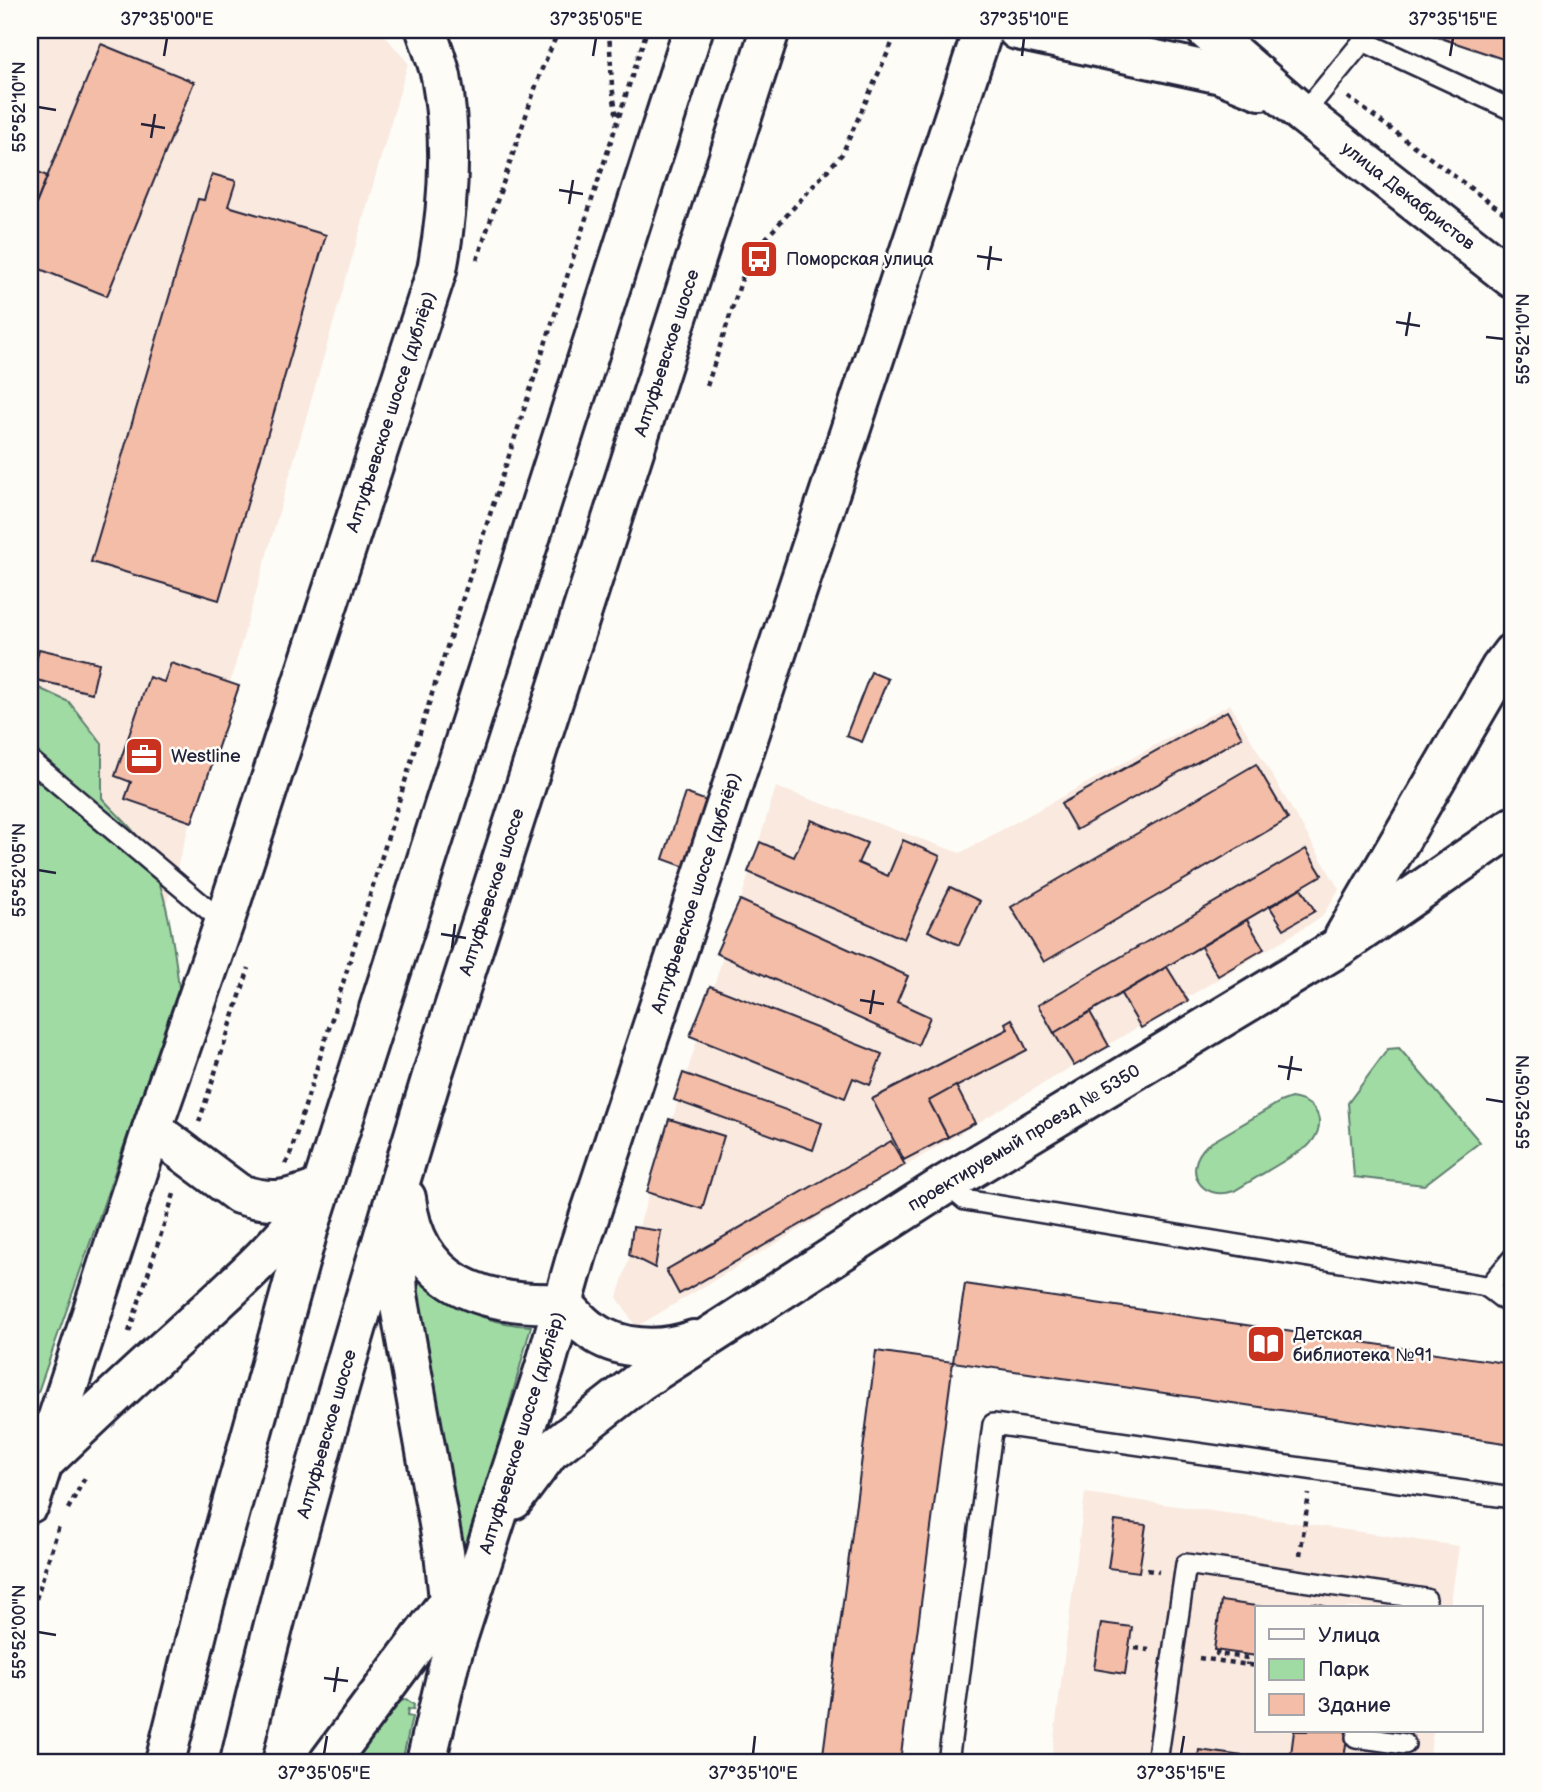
<svg xmlns="http://www.w3.org/2000/svg" width="1542" height="1792" viewBox="0 0 1542 1792" font-family="'Balsamiq Sans',sans-serif">
<rect width="100%" height="100%" fill="#fdfcf7"/>
<filter id="ink" filterUnits="userSpaceOnUse"><feTurbulence type="fractalNoise" baseFrequency=".0143" numOctaves="2"/><feDisplacementMap in="SourceGraphic" scale="14" xChannelSelector="R" yChannelSelector="G"/><feConvolveMatrix kernelMatrix="1 2 1 2 8 2 1 2 1" color-interpolation-filters="sRGB"/></filter>
<g filter="url(#ink)">
<g fill="#fae9df">
<polygon points="30,30 380,30 408,63 30,1379"/>
<polygon points="1230,704 1339,889 1322,917 636,1327 617,1297 776,787 960,853"/>
<polygon points="1085,1493 1459,1546 1450,1608 1257,1608 1257,1731 1433,1731 1429,1762 1051,1762"/>
</g>
<g fill="#9fdba3" stroke="#607e6f" stroke-width="2">
<path d="M30,684L69,702L102,744V798C114,812 137,831 145,847C166,887 174,943 179,988L38,1392L30,1398Z"/>
<polygon points="1399,1048 1480,1142 1424,1185 1354,1177 1348,1103 1388,1049"/>
<path d="M1291,1098C1321,1102 1328,1127 1307,1147L1234,1191C1201,1202 1181,1170 1207,1145L1280,1102Z"/>
<path d="M410,1275C447,1304 483,1324 531,1326L474,1536L467,1545L458,1543Z"/>
<path d="M406,1699L414,1705L413,1710L408,1709L407,1716L412,1717L402,1762H349C362,1746 387,1705 406,1699Z"/>
</g>
<g fill="#f4bda7" stroke="#22223b" stroke-width="2">
<polygon points="1417,30 1512,30 1512,62"/>
<polygon points="101,44 194,82 107,296 30,265 30,219"/>
<polygon points="30,168 47,176 30,219"/>
<polygon points="212,174 236,181 228,206 326,235 219,600 91,562 198,199 204,200"/>
<polygon points="39,649 99,663 92,693 32,679"/>
<polygon points="171,663 239,686 192,822 125,799 131,782 115,776 149,677 164,682"/>
<polygon points="871,672 888,679 862,742 846,736"/>
<polygon points="1227,711 1242,737 1076,830 1061,804"/>
<polygon points="1256,764 1288,819 1044,962 1011,907"/>
<polygon points="685,793 710,802 688,868 663,859"/>
<polygon points="811,820 867,843 858,863 888,876 903,840 940,856 904,939 748,872 760,842 794,857"/>
<polygon points="1306,849 1322,875 1054,1033 1038,1005"/>
<polygon points="950,887 980,901 959,945 928,931"/>
<polygon points="1301,888 1315,911 1284,929 1270,907"/>
<polygon points="740,900 908,976 897,1002 930,1017 918,1045 716,953"/>
<polygon points="1247,920 1264,949 1218,976 1201,947"/>
<polygon points="1167,967 1188,1001 1141,1028 1121,994"/>
<polygon points="710,986 882,1054 870,1085 853,1078 845,1098 690,1036"/>
<polygon points="1090,1012 1109,1046 1074,1066 1054,1033"/>
<polygon points="1012,1019 1027,1050 929,1101 948,1137 904,1160 872,1099 1008,1029 1005,1023"/>
<polygon points="683,1073 822,1123 813,1150 674,1100"/>
<polygon points="956,1086 975,1123 948,1137 929,1101"/>
<polygon points="669,1119 724,1136 702,1209 647,1192"/>
<polygon points="891,1141 905,1165 679,1294 666,1270"/>
<polygon points="633,1227 661,1231 655,1268 629,1255"/>
<polygon points="965,1284 1512,1364 1512,1444 953,1362"/>
<polygon points="876,1351 953,1362 900,1762 822,1762"/>
<polygon points="1115,1521 1146,1525 1139,1572 1108,1568"/>
<polygon points="1221,1601 1270,1608 1257,1608 1257,1656 1214,1650"/>
<polygon points="1313,1603 1324,1605 1323,1608 1312,1608"/>
<polygon points="1101,1623 1132,1627 1125,1674 1094,1669"/>
<polygon points="1294,1731 1348,1731 1344,1758 1337,1757 1336,1762 1290,1762"/>
<polygon points="1199,1750 1228,1754 1285,1762 1197,1762"/>
</g>
<g fill="none" stroke-linecap="round" stroke-linejoin="round">
<g stroke="#22223b" stroke-width="24">
<g id="lane">
<polyline points="1303,114 1363,41 1512,110"/>
<polyline points="30,760 224,923"/>
<polyline points="946,1184 965,1200 1486,1286 1512,1306"/>
<polyline points="1488,1288 1512,1259"/>
<polyline points="1356,1737 1405,1744"/>
<polyline points="948,1762 993,1424 1512,1498"/>
<polyline points="1157,1762 1186,1564 1426,1599 1424,1608"/>
</g>
</g>
<g stroke="#22223b" stroke-width="44">
<g id="secondary">
<polyline points="1017,30 1221,74 1261,90"/>
<polyline points="1206,30 1303,114 1512,278"/>
<polyline points="1344,937 1500,669 1512,653"/>
<path d="M152,1129L239,1194C274,1205 288,1200 321,1188"/>
<path d="M406,1198C416,1286 484,1306 562,1303C571,1311 579,1322 589,1329C618,1351 661,1352 694,1340"/>
<polyline points="394,1212 398,1295 444,1552 450,1609"/>
<path d="M44,1462C88,1420 132,1378 177,1338C228,1291 278,1249 318,1193"/>
<polyline points="513,1500 549,1452 640,1381 946,1184 1339,947 1512,827"/>
<path d="M30,1503L152,1129L224,923L437,270C449,206 453,141 441,76C437,60 431,45 426,30"/>
<polyline points="329,1762 451,1598 462,1580"/>
<polyline points="426,1762 449,1664 545,1367 577,1254 983,30"/>
</g>
</g>
<g stroke="#22223b" stroke-width="44">
<g id="primary">
<polyline points="165,1762 205,1601 309,1227 693,30"/>
<path d="M240,1762C294,1531 363,1303 432,1076L770,30"/>
</g>
</g>
<g stroke="#22223b" stroke-width="4.5" stroke-dasharray="5 5" stroke-linecap="butt">
<polyline points="609,30 612,86 617,119"/>
<polyline points="909,30 945,40"/>
<polyline points="1348,97 1512,219"/>
<polyline points="477,260 541,71 559,30"/>
<polyline points="707,386 749,257 842,154 898,30"/>
<polyline points="199,1122 249,968"/>
<polyline points="285,1164 290,1155 435,684 647,30"/>
<polyline points="129,1332 175,1191"/>
<polyline points="68,1509 87,1474"/>
<polyline points="1300,1555 1309,1494"/>
<polyline points="1147,1570 1159,1572"/>
<polyline points="30,1618 59,1526"/>
<polyline points="1135,1648 1149,1650"/>
<polyline points="1218,1650 1217,1654 1248,1658 1247,1665"/>
<polyline points="1199,1658 1257,1666"/>
</g>
<use href="#lane" stroke="#fdfcf7" stroke-width="19"/>
<use href="#secondary" stroke="#fdfcf7" stroke-width="38"/>
<use href="#primary" stroke="#fdfcf7" stroke-width="38"/>
</g>
</g>
<path fill="none" stroke="#22223b" stroke-width="2.5" d="M164,56L167,38M593,56L596,38M1022,56L1024,38M1450,56L1453,38M38,107L56,110M141,124L165,128M151,138L155,114M559,190L583,194M569,204L573,180M977,256L1002,260M988,270L991,246M1396,322L1420,326M1406,336L1410,312M1486,337L1504,339M38,870L56,873M441,934L466,938M452,948L455,924M860,1000L884,1004M870,1014L874,990M1278,1066L1302,1070M1288,1080L1292,1056M1486,1099L1504,1102M38,1632L56,1635M324,1678L348,1681M334,1692L338,1667M324,1754L327,1736M753,1754L755,1736M1181,1754L1184,1736"/>
<defs>
<g id="bus-square" transform="scale(2.0125)"><rect x="-9" y="-9" width="18" height="18" rx="4" fill="#c8321e" stroke="#fdfcf7"/><path d="M-5-6H5V4H4V6H2V4H-2V6H-4V4H-5ZM-3.5-4V0h7V-4ZM-3.5 1.2v1.5H-2V1.2ZM2 1.2v1.5H3.5V1.2Z" fill="#fff"/></g>
<g id="office-square" transform="scale(2.0125)"><rect x="-9" y="-9" width="18" height="18" rx="4" fill="#c8321e" stroke="#fdfcf7"/><path d="M-6-3h4V-5.5h4V-3h4V5H-6ZM-1-4.5V-3h2v-1.5ZM-6 0V1H6V0Z" fill="#fff"/></g>
<g id="library-square" transform="scale(2.0125)"><rect x="-9" y="-9" width="18" height="18" rx="4" fill="#c8321e" stroke="#fdfcf7"/><path d="M-6-4Q-3-5.5-.7-3.5V5Q-3 3-6 4ZM6-4Q3-5.5 .7-3.5V5Q3 3 6 4Z" fill="#fff"/></g>
</defs>
<g fill-rule="evenodd">
<use href="#bus-square" x="759" y="259"/>
<use href="#office-square" x="144" y="756"/>
<use href="#library-square" x="1266" y="1344"/>
</g>
<g text-anchor="middle" dominant-baseline="central" stroke-width="5" stroke-linejoin="round" paint-order="stroke">
<g font-size="18" fill="#22223b" stroke="#fdfcf7">
<text transform="translate(1408 196) rotate(38)">улица Декабристов</text>
<text transform="translate(667 353) rotate(-72)">Алтуфьевское шоссе</text>
<text transform="translate(391 412) rotate(-72)">Алтуфьевское шоссе (дублёр)</text>
<text transform="translate(492 892) rotate(-72)">Алтуфьевское шоссе</text>
<text transform="translate(696 893) rotate(-72)">Алтуфьевское шоссе (дублёр)</text>
<text transform="translate(1024 1138) rotate(-31)">проектируемый проезд № 5350</text>
<text transform="translate(522 1433) rotate(-73)">Алтуфьевское шоссе (дублёр)</text>
<text transform="translate(327 1434) rotate(-74)">Алтуфьевское шоссе</text>
</g>
<g font-size="18" fill="#22223b" stroke="#fdfcf7" text-anchor="start">
<text x="786" y="259">Поморская улица</text>
<text x="171" y="756">Westline</text>
<text x="1293" y="1334">Детская<tspan x="1293" dy="21">библиотека №91</tspan></text>
</g>
</g>
<rect width="1542" height="1792" fill="none" stroke="#fdfcf7" stroke-width="77"/>
<rect x="1255" y="1606" width="228" height="126" fill="#fdfcf7" stroke="#a5a5ac" stroke-width="2"/>
<rect x="1269" y="1629" width="35" height="10" fill="#fdfcf7" stroke="#a5a5ac" stroke-width="2"/>
<text x="1318" y="1642" font-size="21" fill="#22223b">Улица</text>
<rect x="1269" y="1659" width="35" height="21" fill="#9fdba3" stroke="#a5a5ac" stroke-width="2"/>
<text x="1318" y="1676" font-size="21" fill="#22223b">Парк</text>
<rect x="1269" y="1694" width="35" height="21" fill="#f4bda7" stroke="#a5a5ac" stroke-width="2"/>
<text x="1318" y="1712" font-size="21" fill="#22223b">Здание</text>
<rect x="38" y="38" width="1466" height="1716" fill="none" stroke="#22223b" stroke-width="2.5"/>
<g font-size="18" text-anchor="middle" fill="#22223b">
<text x="167" y="25">37°35'00"E</text>
<text x="596" y="25">37°35'05"E</text>
<text x="1024" y="25">37°35'10"E</text>
<text x="1453" y="25">37°35'15"E</text>
<text transform="translate(19 107) rotate(-90)" y="6">55°52'10"N</text>
<text transform="translate(1523 339) rotate(-90)" y="6">55°52'10"N</text>
<text transform="translate(19 870) rotate(-90)" y="6">55°52'05"N</text>
<text transform="translate(1523 1102) rotate(-90)" y="6">55°52'05"N</text>
<text transform="translate(19 1632) rotate(-90)" y="6">55°52'00"N</text>
<text x="324" y="1779">37°35'05"E</text>
<text x="753" y="1779">37°35'10"E</text>
<text x="1181" y="1779">37°35'15"E</text>
</g>
</svg>
